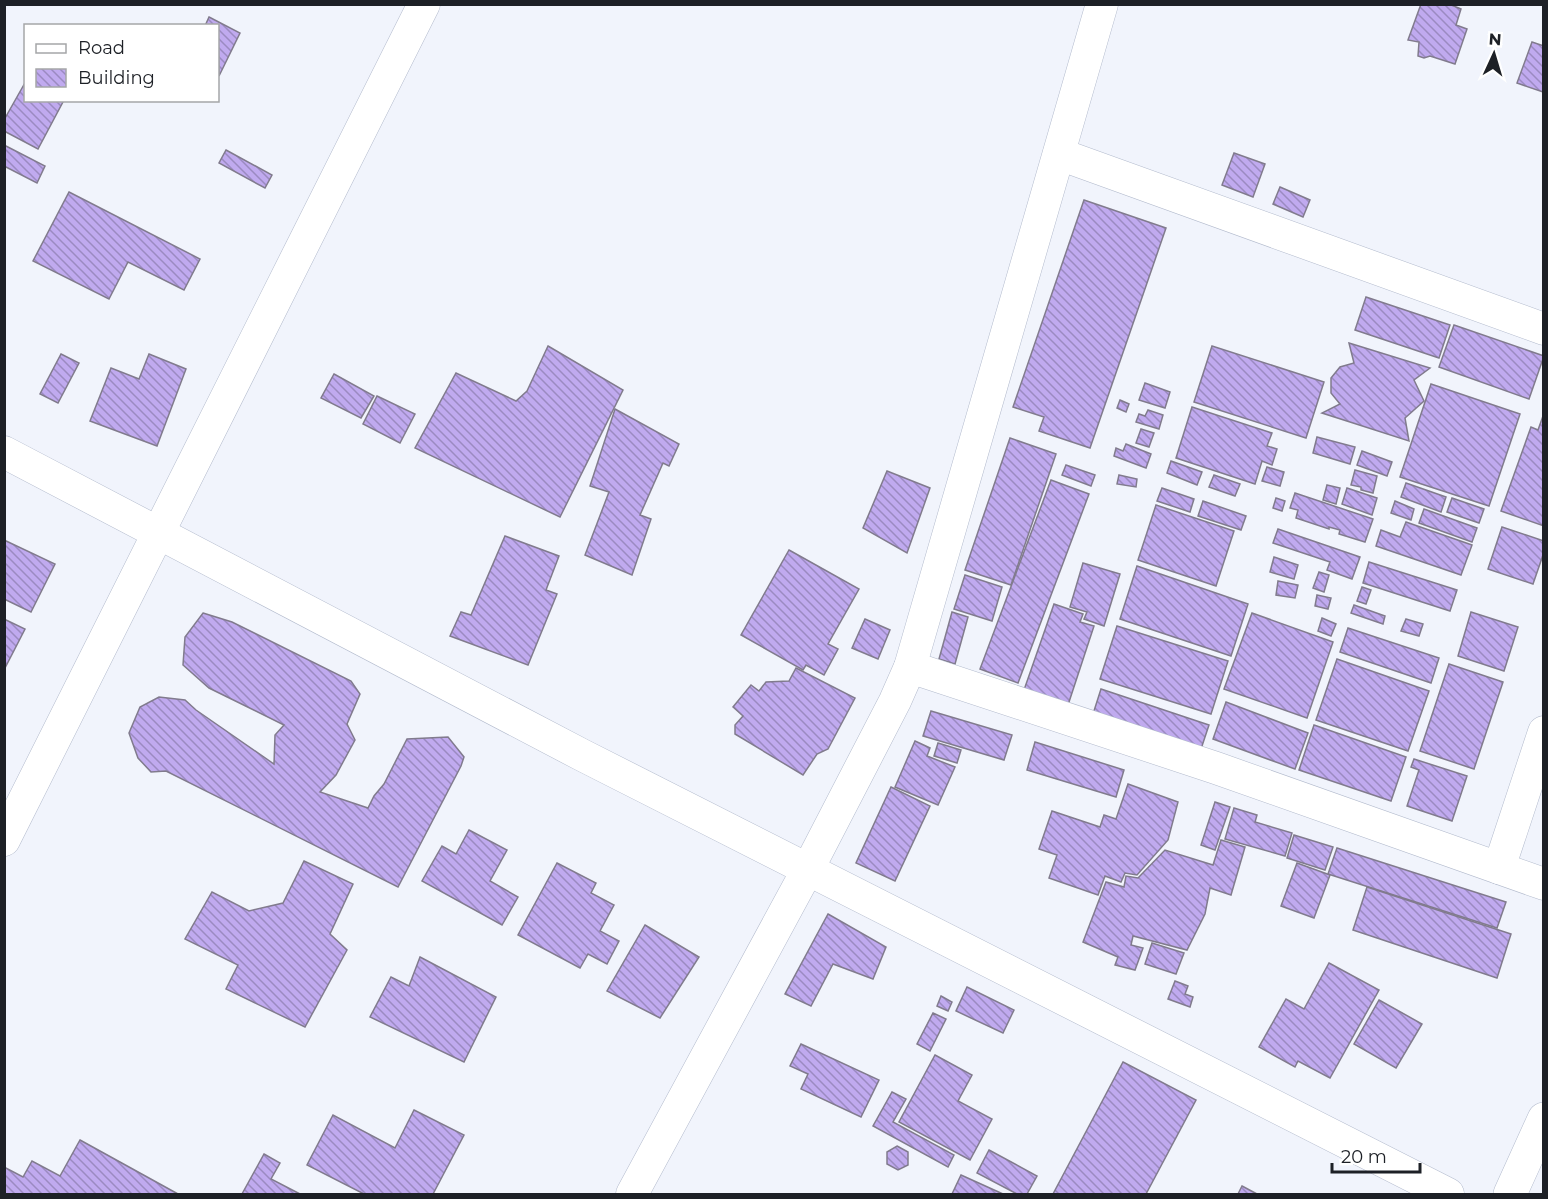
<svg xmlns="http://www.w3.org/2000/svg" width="1548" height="1199" viewBox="0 0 1548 1199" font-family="Montserrat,sans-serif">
<defs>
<pattern id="building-back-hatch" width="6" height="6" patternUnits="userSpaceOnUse" patternTransform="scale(1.5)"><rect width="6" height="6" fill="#c0aaef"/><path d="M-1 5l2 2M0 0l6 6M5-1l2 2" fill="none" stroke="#9b8ac1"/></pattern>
</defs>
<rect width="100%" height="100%" fill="#f1f4fc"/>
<g fill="url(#building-back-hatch)" stroke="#817b8d" stroke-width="1.5">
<polygon points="1421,4 1449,4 1461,9 1456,25 1467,29 1455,64 1430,56 1424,58 1418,56 1419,42 1408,40"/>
<polygon points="209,17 240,33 219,76 218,26 205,26"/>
<polygon points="1532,42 1544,46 1543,92 1517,83"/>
<polygon points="26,81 26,100 64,100 38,149 4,131 4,120"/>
<polygon points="4,145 45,166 37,183 4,166"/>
<polygon points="226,150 272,175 265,188 219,163"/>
<polygon points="1234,153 1265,164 1253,197 1222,185"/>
<polygon points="1280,187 1310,200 1303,217 1273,204"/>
<polygon points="69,192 200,259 184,290 128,262 109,299 33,261"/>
<polygon points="1084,200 1166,228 1090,448 1039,431 1044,417 1013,407"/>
<polygon points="1366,297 1450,325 1439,358 1355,330"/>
<polygon points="1454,325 1544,356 1529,399 1439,367"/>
<polygon points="1349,343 1430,368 1414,380 1424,401 1405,418 1409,441 1322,413 1340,404 1331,393 1331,378 1340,367 1354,363"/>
<polygon points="548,346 623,390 560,517 415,448 456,373 516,401 527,391"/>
<polygon points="1212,346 1324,382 1306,438 1194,402"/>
<polygon points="61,354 79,363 58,403 40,394"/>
<polygon points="149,354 186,369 157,446 90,421 111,368 139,379"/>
<polygon points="334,374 374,396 361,418 321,398"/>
<polygon points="1145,383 1170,392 1165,408 1139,400"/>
<polygon points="1431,384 1520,414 1489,506 1400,477"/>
<polygon points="377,396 415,414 400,443 363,424"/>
<polygon points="1120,400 1129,404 1126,412 1117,408"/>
<polygon points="1192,407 1272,433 1267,446 1277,449 1272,465 1262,461 1255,484 1176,458"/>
<polygon points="615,409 679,444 669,466 663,463 640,515 651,519 632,575 585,555 609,492 590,486"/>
<polygon points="1148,410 1163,415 1159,429 1136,422 1139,414 1145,416"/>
<polygon points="1543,416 1544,416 1544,526 1501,511 1531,427 1538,430"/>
<polygon points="1141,429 1154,433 1149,447 1136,443"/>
<polygon points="1317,437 1355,447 1350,464 1313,453"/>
<polygon points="1010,438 1056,454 1011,585 965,570"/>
<polygon points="1126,444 1151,454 1146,468 1114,456 1116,448 1123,451"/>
<polygon points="1362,451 1392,462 1387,476 1357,465"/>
<polygon points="1171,461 1202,472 1197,485 1167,473"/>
<polygon points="1066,465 1095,475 1091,486 1062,475"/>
<polygon points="1267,467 1284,472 1280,486 1262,481"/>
<polygon points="1355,470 1377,476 1373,493 1361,490 1361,487 1351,485"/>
<polygon points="887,471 930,488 907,553 863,528"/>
<polygon points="1119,475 1137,479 1136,487 1117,484"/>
<polygon points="1214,475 1240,484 1235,496 1209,487"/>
<polygon points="1051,480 1089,494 1018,683 980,669"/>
<polygon points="1406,483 1446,497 1441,512 1401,497"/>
<polygon points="1327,485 1340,488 1336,504 1323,500"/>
<polygon points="1162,488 1194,499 1190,512 1157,501"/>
<polygon points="1347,488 1377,498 1372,515 1342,504"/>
<polygon points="1295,493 1373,519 1365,542 1339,534 1340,530 1329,527 1329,529 1296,518 1298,510 1290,508"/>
<polygon points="1276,498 1285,501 1282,511 1273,508"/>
<polygon points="1452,498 1484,509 1479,523 1447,512"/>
<polygon points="1203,501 1246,516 1241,530 1198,516"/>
<polygon points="1395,501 1414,509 1411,520 1391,513"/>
<polygon points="1156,505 1234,531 1216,586 1138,560"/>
<polygon points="1424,509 1477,528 1472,542 1419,523"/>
<polygon points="1406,522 1472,545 1461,575 1376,546 1381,530 1400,537"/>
<polygon points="1502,527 1544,541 1544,552 1533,584 1488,569"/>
<polygon points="1278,529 1360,557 1352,579 1327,570 1330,562 1273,543"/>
<polygon points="505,536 559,556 546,590 557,594 528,665 450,636 461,612 471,615"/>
<polygon points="4,540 55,564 31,612 4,599"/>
<polygon points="789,550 859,589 828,644 838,649 824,675 806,665 803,670 741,635"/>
<polygon points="1274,557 1298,565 1294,579 1270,572"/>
<polygon points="1369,562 1457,590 1450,611 1363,583"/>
<polygon points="1083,563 1120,574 1104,626 1084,619 1087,612 1070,607"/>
<polygon points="1137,566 1248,604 1231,656 1120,619"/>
<polygon points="1319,572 1329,575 1324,592 1313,588"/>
<polygon points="965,575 1002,587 992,621 954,609"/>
<polygon points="1278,581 1298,585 1295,598 1276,595"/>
<polygon points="1362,587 1371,590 1366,604 1357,601"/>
<polygon points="1317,595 1331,598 1328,609 1315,606"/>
<polygon points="1054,604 1083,614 1080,622 1094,626 1068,705 1024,690"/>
<polygon points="1354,605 1385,616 1383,624 1351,613"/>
<polygon points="952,612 968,617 955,664 939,659"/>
<polygon points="1471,612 1518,627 1504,671 1458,656"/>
<polygon points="203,613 232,622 351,681 360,694 347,724 355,740 336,775 320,792 368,808 374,796 384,784 407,739 448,737 464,757 461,766 398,887 166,771 151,772 138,758 129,733 140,707 159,697 185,700 196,710 274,764 275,735 284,725 209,688 183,665 185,637"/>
<polygon points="1252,613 1333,642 1307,718 1224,689"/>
<polygon points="1322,618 1336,624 1331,636 1318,631"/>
<polygon points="4,619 25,629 4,670"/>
<polygon points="865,619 890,630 878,659 852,648"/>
<polygon points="1406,619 1423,624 1419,636 1401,631"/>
<polygon points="1117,626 1228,661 1211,714 1100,679"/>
<polygon points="1348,628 1439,658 1431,683 1340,652"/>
<polygon points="1337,659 1429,691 1408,751 1316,720"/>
<polygon points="1449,664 1503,682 1474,769 1420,751"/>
<polygon points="796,668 855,698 828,749 817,754 803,775 735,734 735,725 743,716 733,707 751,685 759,691 766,682 789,681"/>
<polygon points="1101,689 1209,725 1201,749 1093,714"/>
<polygon points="1226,702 1308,733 1295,769 1213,739"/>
<polygon points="931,711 1012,735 1004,760 923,736"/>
<polygon points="1314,725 1406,757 1391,801 1299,770"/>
<polygon points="915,741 930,748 927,756 955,767 938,805 895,787"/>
<polygon points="1035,742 1124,770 1116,797 1027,770"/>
<polygon points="938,743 961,750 957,763 934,756"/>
<polygon points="1414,759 1467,776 1452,821 1407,806 1419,770 1411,767"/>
<polygon points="1128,784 1178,802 1168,840 1137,875 1125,873 1121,882 1105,876 1098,895 1049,878 1057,855 1039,849 1052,811 1100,827 1104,815 1116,819"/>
<polygon points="891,787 930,806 895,881 856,863"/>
<polygon points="1215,802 1230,807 1215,850 1201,845"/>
<polygon points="1234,808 1257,815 1255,822 1292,833 1285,856 1225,839"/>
<polygon points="469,830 507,850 490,881 518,897 502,925 422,881 442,846 456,854"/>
<polygon points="1294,835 1333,847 1325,870 1287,858"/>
<polygon points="1221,840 1245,847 1231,895 1210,888 1205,914 1187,950 1133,936 1131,945 1143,948 1135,970 1115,965 1118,957 1083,942 1106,882 1124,887 1126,876 1138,878 1165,850 1213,865"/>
<polygon points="1337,848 1506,902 1497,928 1328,874"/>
<polygon points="304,861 353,884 330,934 347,950 305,1027 226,989 238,965 185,939 212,892 249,911 283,903"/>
<polygon points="557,863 596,883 591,893 614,905 600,931 619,941 607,964 588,954 580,968 518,935"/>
<polygon points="1297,863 1330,875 1314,918 1281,906"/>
<polygon points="1367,887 1511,934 1497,978 1353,930"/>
<polygon points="828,914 886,947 873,979 833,964 811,1006 785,994"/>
<polygon points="645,925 699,957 660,1018 607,991"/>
<polygon points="1152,943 1184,953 1176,974 1145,964"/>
<polygon points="420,957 496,997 464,1062 370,1017 391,977 409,986"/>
<polygon points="1329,963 1379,990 1330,1078 1298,1061 1295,1067 1259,1047 1286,999 1304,1009"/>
<polygon points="1175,981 1188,986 1185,994 1193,997 1190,1007 1168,999"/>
<polygon points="967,987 1014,1010 1003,1033 956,1011"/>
<polygon points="941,996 952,1002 948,1011 937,1006"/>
<polygon points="1379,1000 1422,1024 1396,1068 1354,1044"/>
<polygon points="933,1013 946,1019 930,1051 917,1044"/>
<polygon points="801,1044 879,1080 861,1117 801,1089 808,1074 790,1066"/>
<polygon points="935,1055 972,1075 958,1101 992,1119 970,1160 899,1122"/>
<polygon points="1123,1062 1196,1100 1146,1194 1053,1194"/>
<polygon points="892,1092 906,1099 893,1122 954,1155 948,1167 873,1126"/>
<polygon points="414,1110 464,1135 433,1194 364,1194 307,1165 333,1115 395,1148"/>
<polygon points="80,1140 178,1194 4,1194 4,1167 23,1177 32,1161 60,1176"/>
<polygon points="897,1146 908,1152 908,1165 898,1170 887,1164 887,1152"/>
<polygon points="989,1150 1037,1176 1027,1194 1017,1194 977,1173"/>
<polygon points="264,1154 280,1163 271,1179 300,1194 242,1194"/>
<polygon points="961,1175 1003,1194 952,1194"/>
<polygon points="1242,1186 1257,1194 1238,1194"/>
</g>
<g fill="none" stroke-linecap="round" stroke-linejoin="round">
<g stroke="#b3bbcd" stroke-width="33">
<g id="minor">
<polyline points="1059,154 1544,329"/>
<polyline points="4,452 582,755 1448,1194"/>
<polyline points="910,667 1216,768 1544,884"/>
<polyline points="4,840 424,4"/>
<polyline points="1499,868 1544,732"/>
<polyline points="632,1194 808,869 895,701 910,667 1102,4"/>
</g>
</g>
<g stroke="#b3bbcd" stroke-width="34">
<polyline id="secondary" points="1510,1194 1544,1119"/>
</g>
<use href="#minor" stroke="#fff" stroke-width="32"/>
<use href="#secondary" stroke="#fff" stroke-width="33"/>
</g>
<rect width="1548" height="1199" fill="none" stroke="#1d2026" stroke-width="12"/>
<rect x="24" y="24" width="195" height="78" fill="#ffffff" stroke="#a5a6a8" stroke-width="1.5"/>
<rect x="36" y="44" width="30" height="9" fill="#ffffff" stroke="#a5a6a8" stroke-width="1.5"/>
<text x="78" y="54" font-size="18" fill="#1d2026">Road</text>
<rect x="36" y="69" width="30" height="18" fill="url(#building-back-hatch)" stroke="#a5a6a8" stroke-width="1.5"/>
<text x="78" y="84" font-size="18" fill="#1d2026">Building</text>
<g transform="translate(1494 54) rotate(4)" stroke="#ffffff" stroke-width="4.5" paint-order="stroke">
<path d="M0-4.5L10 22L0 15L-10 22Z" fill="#1d2026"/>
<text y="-9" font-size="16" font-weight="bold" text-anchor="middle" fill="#1d2026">N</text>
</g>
<path d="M1332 1163v9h88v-9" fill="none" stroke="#1d2026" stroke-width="3"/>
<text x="1341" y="1163" font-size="18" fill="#1d2026" stroke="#ffffff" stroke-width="4.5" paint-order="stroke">20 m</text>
</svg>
